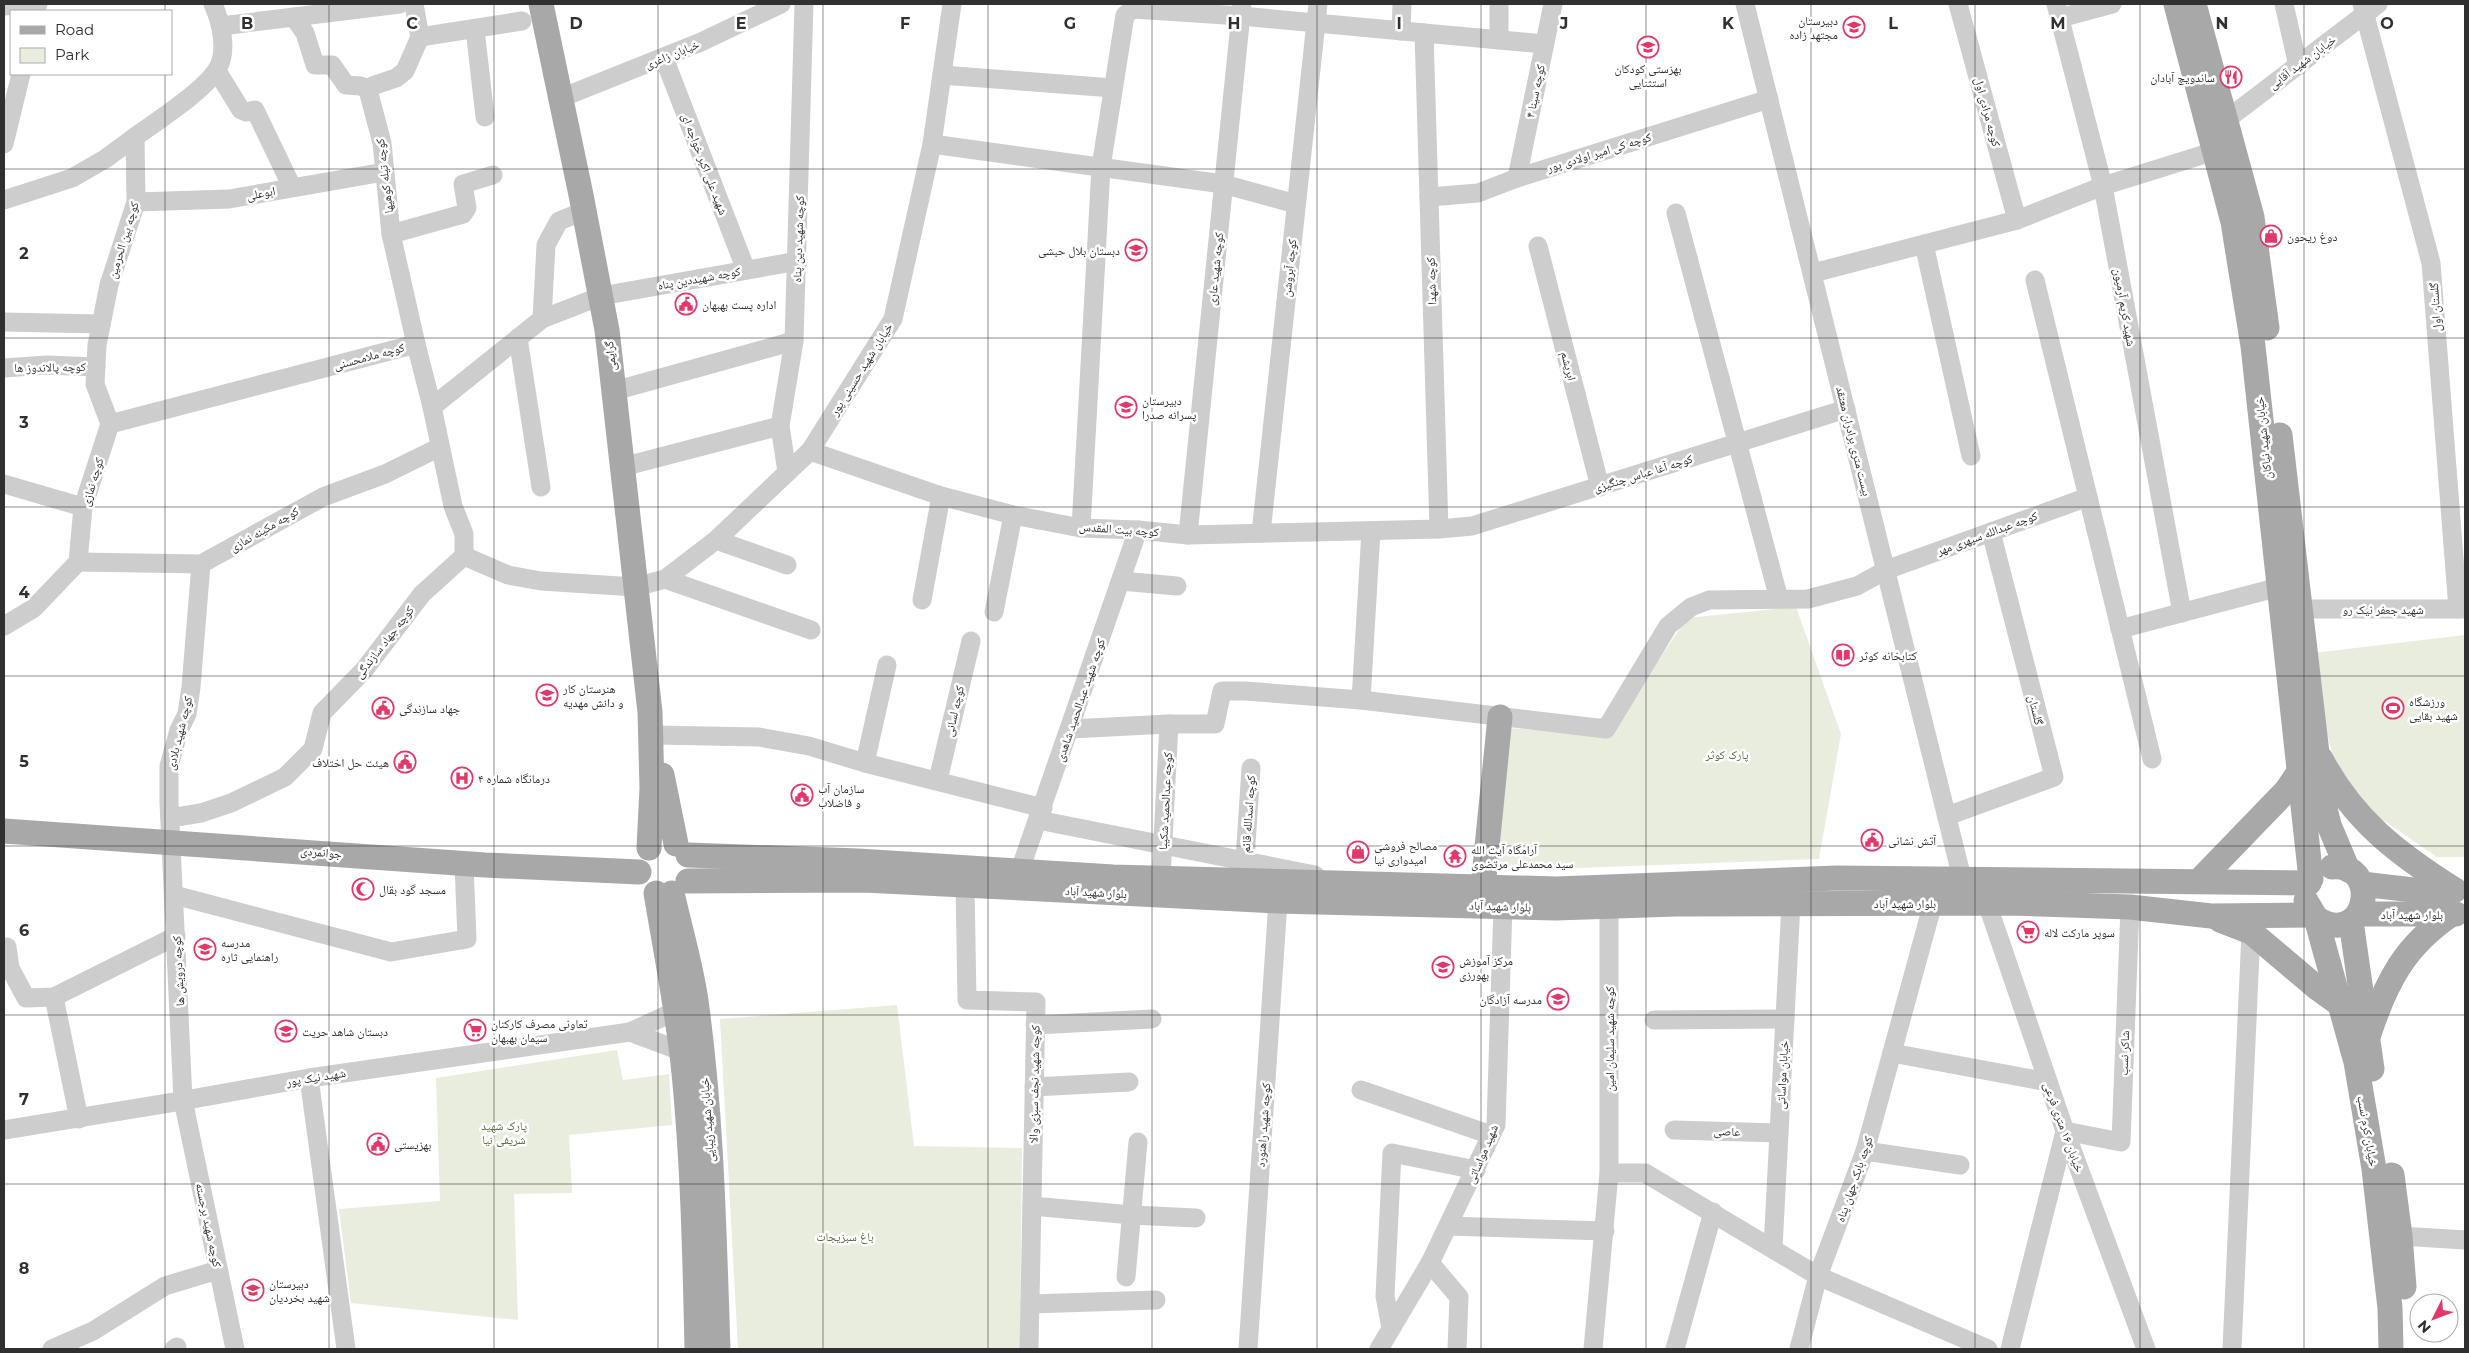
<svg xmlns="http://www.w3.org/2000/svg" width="2469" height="1353" viewBox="0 0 2469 1353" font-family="Montserrat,'Noto Naskh Arabic',sans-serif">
<rect width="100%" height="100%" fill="#fff"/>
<g fill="#e9edde">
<polygon points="1796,607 1841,734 1819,859 1498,871 1508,728 1608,735 1687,618"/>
<polygon points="2465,635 2465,857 2437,857 2364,807 2335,763 2305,654"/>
<polygon points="897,1005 914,1146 1022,1148 1020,1349 738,1349 720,1019"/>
<polygon points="617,1050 623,1080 669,1074 672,1125 569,1135 572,1193 514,1194 518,1320 351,1303 339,1209 440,1201 436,1078"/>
</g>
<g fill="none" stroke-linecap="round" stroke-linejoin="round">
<g stroke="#cdcdcd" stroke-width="19">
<polyline points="414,4 420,37 405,71 396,78 372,86 368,90 382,143 391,234 416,344"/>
<polyline points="1745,4 1962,878"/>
<polyline points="1958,4 2017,220"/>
<polyline points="2056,4 2103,186 2182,613"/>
<polyline points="2284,4 2298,66"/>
<polyline points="2362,4 2431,263 2458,609"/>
<polyline points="4,6 21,4"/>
<polyline points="36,11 38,4"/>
<polyline points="294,17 305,33 315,65 332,65 346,85 361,86 368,90"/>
<polyline points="2060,18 2112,4"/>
<polyline points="221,26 400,4"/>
<polyline points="475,29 485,117"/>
<polyline points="1401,31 1402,4"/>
<polyline points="1424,33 1439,529"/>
<polyline points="420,37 522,21"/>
<polyline points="1499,40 1499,4"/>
<polyline points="664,58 746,270"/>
<polyline points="217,71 241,110 246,112 255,110 292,187"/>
<polyline points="942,75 1113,88"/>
<polyline points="561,98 701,42 781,4"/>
<polyline points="2226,120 2378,4"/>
<polyline points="4,144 21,74"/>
<polyline points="932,144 1223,184 1296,204"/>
<polyline points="1517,178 1553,4"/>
<polyline points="1429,197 1478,193 1517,178 1769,99"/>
<polyline points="4,200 72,178 105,159 135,137"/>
<polyline points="136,202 229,199 384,172"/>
<polyline points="1676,213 1779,599"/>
<polyline points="391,234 463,214 467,208 463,184 493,175"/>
<polyline points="1924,244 1971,456"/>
<polyline points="1538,246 1600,487"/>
<polyline points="1813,273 2017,220 2103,186 2215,151"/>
<polyline points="2035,280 2152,759"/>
<polyline points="542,319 546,245 559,221 584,211"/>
<polyline points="4,322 101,324"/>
<polyline points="518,338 541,487"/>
<polyline points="4,368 47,365 96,367"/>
<polyline points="614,391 794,341"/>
<polyline points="432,407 542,319 601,296 798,261"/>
<polyline points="110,424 416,344 432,407 453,506 464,534 464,556"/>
<path d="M110,424L95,384L97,345L109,285L136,202L135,137C157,121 202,92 216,71C229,53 221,22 213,4"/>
<polyline points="810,451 941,496 1013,515 1081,528 1138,530 1188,535 1439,529 1472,526 1846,409"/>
<polyline points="622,467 780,426"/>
<polyline points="787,472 780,426 794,341 804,4"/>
<polyline points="4,484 83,507"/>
<polyline points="1081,528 1101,167 1125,15 1133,9 1241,16 1544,44"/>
<polyline points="1261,533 1318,4"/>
<polyline points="1188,535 1242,4"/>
<polyline points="716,540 787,565"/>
<polyline points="464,556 508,575 541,581 635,587 665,579 716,540 810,451 893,319 932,144 952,4"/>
<polyline points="78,562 201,564 323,497 385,474 440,447"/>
<polyline points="201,564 191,687 187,714 179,730 169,766 169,802 183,1100 235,1349"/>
<polyline points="665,579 811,630"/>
<polyline points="1121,581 1177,586"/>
<polyline points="922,600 941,496"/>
<polyline points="2300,609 2465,609"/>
<polyline points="994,612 1013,515"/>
<polyline points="4,626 34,608 78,562 83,507 110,424"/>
<polyline points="2120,629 2279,587"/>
<polyline points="1361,700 1371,531"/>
<polyline points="1070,729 1169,724 1215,724 1222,691 1245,691 1361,700 1606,729 1668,626 1691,607 1709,600 1808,599 1857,586 1886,570 2088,497"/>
<polyline points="656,735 759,737 809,746 865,763 1043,808"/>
<polyline points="865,763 887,665"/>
<polyline points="938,780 971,641"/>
<polyline points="1947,816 2054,777 1991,532"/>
<polyline points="170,818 201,813 231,803 285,777 313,749 322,713 364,670 422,594 464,556"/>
<polyline points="1038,820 1315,875"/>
<polyline points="1245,860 1251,768"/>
<polyline points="1020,870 1138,530"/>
<polyline points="1161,878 1169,724"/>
<polyline points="965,885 967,1000 1036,1002 1029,1349"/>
<polyline points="174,895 391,952 467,939 464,864"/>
<polyline points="1933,903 1865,1151 1818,1276 1988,1349"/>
<polyline points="1987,903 2065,1131 2146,1349"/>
<polyline points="4,948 7,947 10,968 26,998 54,997 176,936"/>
<polyline points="54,997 79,1119"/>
<polyline points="1654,1020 1785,1019"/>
<polyline points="1035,1025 1152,1019"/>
<polyline points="630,1032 681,1051"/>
<polyline points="1892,1053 2048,1082"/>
<polyline points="309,1078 346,1349"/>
<polyline points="1034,1087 1129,1082"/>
<polyline points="1361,1090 1491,1135"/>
<polyline points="4,1130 175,1102 309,1078 630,1032 676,1011"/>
<polyline points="1674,1130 1779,1133"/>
<polyline points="1865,1151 1960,1165"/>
<polyline points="1609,1173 1645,1173 1818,1276 1799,1349"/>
<polyline points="1032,1206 1132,1215 1196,1218"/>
<polyline points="1448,1226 1605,1231"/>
<polyline points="2400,1236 2465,1240"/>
<polyline points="1773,1248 1791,903"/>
<polyline points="1430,1263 1459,1297 1457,1349"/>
<polyline points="1126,1277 1138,1142"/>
<polyline points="1030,1304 1156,1300"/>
<polyline points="1391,1328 1385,1296 1392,1153 1476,1170"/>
<polyline points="52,1349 93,1331 165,1286 218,1270"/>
<polyline points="174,1349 177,1347"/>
<polyline points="1248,1349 1278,901"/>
<polyline points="1379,1349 1430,1263 1496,1125 1503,906"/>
<polyline points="1593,1349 1609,1173 1609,906"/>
<polyline points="1675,1349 1713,1212"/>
<polyline points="2010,1349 2065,1131 2121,1142 2130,907"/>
<polyline points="2232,1349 2251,932"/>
</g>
<g stroke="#a8a8a8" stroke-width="25">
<polyline points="541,4 581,195 607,330 650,712 652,788 649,848"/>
<polyline points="2176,4 2233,222 2253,346 2311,879"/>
<polyline points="2194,4 2252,217 2267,328"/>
<polyline points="2280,435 2322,796 2329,825 2348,870"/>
<path d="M2321,759C2353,820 2398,854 2455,890"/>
<polyline points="662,775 676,844"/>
<polyline points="4,831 485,865 639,872"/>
<polyline points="688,855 858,861 1113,877 1557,889 1837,878 2309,883"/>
<polyline points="688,881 864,880 1278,901 1556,908 1676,904 2012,903 2130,907 2211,916 2313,915"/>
<polyline points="2199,881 2286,791 2299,772"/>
<polyline points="2362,884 2413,890 2455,890"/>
<polyline points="1483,887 1500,717"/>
<path d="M656,893C666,953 678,1012 684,1073C693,1165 695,1257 697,1349"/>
<path d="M672,893C680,929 691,965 696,1001C712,1116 714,1233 718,1349"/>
<polyline points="2306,901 2316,918 2356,1062 2374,1169 2390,1308 2391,1349"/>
<polyline points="2358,914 2456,914"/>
<path d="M2316,918C2367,950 2383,863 2332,867"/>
<polyline points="2220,920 2251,932 2316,987 2341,1005"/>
<polyline points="2351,921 2372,1069"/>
<path d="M2369,1034C2386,982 2405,945 2452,914"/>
<polyline points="2392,1175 2400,1236 2404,1287"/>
</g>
</g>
<path fill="none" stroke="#303030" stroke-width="1" stroke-opacity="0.55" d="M165,4V11M329,4V1349M494,4V1349M658,4V1349M823,4V1349M988,4V1349M1152,4V1349M1317,4V1349M1481,4V1349M1646,4V1349M1811,4V1349M1975,4V1349M2140,4V1349M2304,4V1349M165,74V1349M4,169H2465M4,338H2465M4,507H2465M4,676H2465M4,846H2465M4,1015H2465M4,1184H2465"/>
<defs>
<g id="school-ring" transform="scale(1.125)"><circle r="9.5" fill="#fff" stroke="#e23768" stroke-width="1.5"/><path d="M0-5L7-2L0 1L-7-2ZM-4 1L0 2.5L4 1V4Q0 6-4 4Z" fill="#e23768"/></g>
<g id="restaurant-ring" transform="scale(1.125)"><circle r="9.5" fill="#fff" stroke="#e23768" stroke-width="1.5"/><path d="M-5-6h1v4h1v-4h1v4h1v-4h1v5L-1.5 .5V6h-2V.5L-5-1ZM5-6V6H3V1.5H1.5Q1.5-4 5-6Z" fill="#e23768"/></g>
<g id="shop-ring" transform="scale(1.125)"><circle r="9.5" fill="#fff" stroke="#e23768" stroke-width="1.5"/><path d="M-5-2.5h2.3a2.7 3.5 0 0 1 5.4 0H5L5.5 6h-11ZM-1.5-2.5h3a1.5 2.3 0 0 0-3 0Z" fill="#e23768"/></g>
<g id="civic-ring" transform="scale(1.125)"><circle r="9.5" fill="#fff" stroke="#e23768" stroke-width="1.5"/><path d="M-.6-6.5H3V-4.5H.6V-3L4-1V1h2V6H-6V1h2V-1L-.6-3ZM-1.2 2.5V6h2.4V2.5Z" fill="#e23768"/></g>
<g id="library-ring" transform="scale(1.125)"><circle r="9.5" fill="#fff" stroke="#e23768" stroke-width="1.5"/><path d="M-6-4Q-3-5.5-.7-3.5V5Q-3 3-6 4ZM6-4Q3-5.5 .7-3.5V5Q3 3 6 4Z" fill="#e23768"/></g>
<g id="stadium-ring" transform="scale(1.125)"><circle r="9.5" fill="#fff" stroke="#e23768" stroke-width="1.5"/><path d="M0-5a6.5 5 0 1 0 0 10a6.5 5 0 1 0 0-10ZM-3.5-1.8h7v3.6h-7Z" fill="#e23768"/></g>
<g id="hospital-ring" transform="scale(1.125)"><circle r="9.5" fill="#fff" stroke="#e23768" stroke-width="1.5"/><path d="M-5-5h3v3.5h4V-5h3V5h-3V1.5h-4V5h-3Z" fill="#e23768"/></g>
<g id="temple-ring" transform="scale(1.125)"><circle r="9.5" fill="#fff" stroke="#e23768" stroke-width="1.5"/><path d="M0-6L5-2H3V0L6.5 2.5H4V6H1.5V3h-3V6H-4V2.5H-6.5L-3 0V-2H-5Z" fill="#e23768"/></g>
<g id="mosque-ring" transform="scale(1.125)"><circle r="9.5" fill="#fff" stroke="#e23768" stroke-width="1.5"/><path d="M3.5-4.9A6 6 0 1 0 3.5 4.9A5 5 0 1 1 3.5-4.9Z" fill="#e23768"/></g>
<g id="supermarket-ring" transform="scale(1.125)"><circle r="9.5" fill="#fff" stroke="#e23768" stroke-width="1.5"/><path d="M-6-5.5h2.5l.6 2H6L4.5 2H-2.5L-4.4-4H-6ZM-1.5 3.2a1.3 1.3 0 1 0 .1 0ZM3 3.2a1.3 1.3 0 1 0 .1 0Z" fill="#e23768"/></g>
<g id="university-ring" transform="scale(1.125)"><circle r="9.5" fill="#fff" stroke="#e23768" stroke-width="1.5"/><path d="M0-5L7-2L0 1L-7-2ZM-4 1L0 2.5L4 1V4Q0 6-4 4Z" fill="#e23768"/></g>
</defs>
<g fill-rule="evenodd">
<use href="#school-ring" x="1854" y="27"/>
<use href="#school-ring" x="1648" y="47"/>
<use href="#restaurant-ring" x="2231" y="77"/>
<use href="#shop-ring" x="2271" y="236"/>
<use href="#school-ring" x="1136" y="250"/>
<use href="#civic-ring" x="686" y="304"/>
<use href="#school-ring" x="1126" y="407"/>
<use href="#library-ring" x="1843" y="655"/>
<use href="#school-ring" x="547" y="695"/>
<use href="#civic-ring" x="383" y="708"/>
<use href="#stadium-ring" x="2393" y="708"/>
<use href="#civic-ring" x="405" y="762"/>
<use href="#hospital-ring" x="462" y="778"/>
<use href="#civic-ring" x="802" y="795"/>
<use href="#civic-ring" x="1872" y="840"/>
<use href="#shop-ring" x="1358" y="852"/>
<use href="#temple-ring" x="1455" y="856"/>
<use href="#mosque-ring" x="363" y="889"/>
<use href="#supermarket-ring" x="2028" y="932"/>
<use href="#school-ring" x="205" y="949"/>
<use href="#university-ring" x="1443" y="967"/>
<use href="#school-ring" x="1558" y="999"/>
<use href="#supermarket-ring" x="475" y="1030"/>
<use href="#school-ring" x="286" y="1031"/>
<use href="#civic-ring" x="378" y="1144"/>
<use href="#school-ring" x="253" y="1290"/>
</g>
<g text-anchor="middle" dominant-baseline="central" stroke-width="5" stroke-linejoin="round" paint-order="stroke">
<g font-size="12" fill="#303030" stroke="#fff" text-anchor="start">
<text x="1838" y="20" text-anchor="end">دبیرستان<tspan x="1838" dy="14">مجتهد زاده</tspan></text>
<text x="1648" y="68" text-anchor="middle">بهزستی کودکان<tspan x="1648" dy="14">استثنایی</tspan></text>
<text x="2215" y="77" text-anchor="end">ساندویچ آبادان</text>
<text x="2287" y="236">دوغ ریحون</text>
<text x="1120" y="250" text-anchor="end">دبستان بلال حبشی</text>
<text x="702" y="304">اداره پست بهبهان</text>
<text x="1142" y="400">دبیرستان<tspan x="1142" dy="14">پسرانه صدرا</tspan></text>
<text x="1859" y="655">کتابخانه کوثر</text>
<text x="563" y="688">هنرستان کار<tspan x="563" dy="14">و دانش مهدیه</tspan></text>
<text x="2409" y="701">ورزشگاه<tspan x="2409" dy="14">شهید بقایی</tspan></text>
<text x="399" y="708">جهاد سازندگی</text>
<text x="389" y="762" text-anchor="end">هیئت حل اختلاف</text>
<text x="478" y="778">درمانگاه شماره ۴</text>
<text x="818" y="788">سازمان آب<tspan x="818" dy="14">و فاضلاب</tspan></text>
<text x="1888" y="840">آتش نشانی</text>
<text x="1374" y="845">مصالح فروشی<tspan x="1374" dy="14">امیدواری نیا</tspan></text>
<text x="1471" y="849">آرامگاه آیت الله<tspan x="1471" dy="14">سید محمدعلی مرتضوی</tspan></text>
<text x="379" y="889">مسجد گود بقال</text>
<text x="2044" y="932">سوپر مارکت لاله</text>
<text x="221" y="942">مدرسه<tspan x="221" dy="14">راهنمایی ثاره</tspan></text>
<text x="1459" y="960">مرکز آموزش<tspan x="1459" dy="14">بهورزی</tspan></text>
<text x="1542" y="999" text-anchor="end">مدرسه آزادگان</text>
<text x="491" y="1023">تعاونی مصرف کارکنان<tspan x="491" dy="14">سیمان بهبهان</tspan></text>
<text x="302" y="1031">دبستان شاهد حریت</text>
<text x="394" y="1144">بهزیستی</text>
<text x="269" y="1283">دبیرستان<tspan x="269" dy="14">شهید بخردیان</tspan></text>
</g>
<g font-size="12" fill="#303030" stroke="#fff">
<text transform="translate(672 54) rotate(-22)">خیابان زاغری</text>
<text transform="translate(2302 62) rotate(-37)">خیابان شهید آقایی</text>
<text transform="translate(1535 91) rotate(-78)">کوچه سینا ۴</text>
<text transform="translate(1988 112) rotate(75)">کوچه مرادی اول</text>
<text transform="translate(1599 152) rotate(-17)">کوچه کی امیر اولادی پور</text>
<text transform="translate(705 164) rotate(69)">شهید علی اکبر خواجه ای</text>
<text transform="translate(384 176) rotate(-97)">کوچه تیله کوهیها</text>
<text transform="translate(261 193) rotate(-11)">ابوعلی</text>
<text transform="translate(798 239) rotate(-88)">کوچه شهید دین پناه</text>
<text transform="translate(123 240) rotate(-73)">کوچه بین الحرمین</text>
<text transform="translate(1289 268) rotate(-84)">کوچه آبروشن</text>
<text transform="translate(1215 269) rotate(-84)">کوچه شهید عاری</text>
<text transform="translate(699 278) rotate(-10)">کوچه شهیددین پناه</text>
<text transform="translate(1431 281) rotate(-92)">کوچه شهدا</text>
<text transform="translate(2125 307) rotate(80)">شهید کریم آرمیون</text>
<text transform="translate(2435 307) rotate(-94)">گلستان اول</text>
<text transform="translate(369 356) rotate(-15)">کوچه ملامحسنی</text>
<text transform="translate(610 356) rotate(-96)">گرایمی</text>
<text transform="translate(1569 366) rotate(76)">ابریشم</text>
<text transform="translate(50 367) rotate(-1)">کوچه پالاندوز ها</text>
<text transform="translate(861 369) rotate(-58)">خیابان شهید حسینی پور</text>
<text transform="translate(2263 438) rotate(-96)">خیابان شهید نیاکان</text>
<text transform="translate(1854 441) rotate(76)">بیست متری برادران معتقد</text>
<text transform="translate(1643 473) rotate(-17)">کوچه آغا عباس چنگیزی</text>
<text transform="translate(92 482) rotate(-73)">کوچه نمازی</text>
<text transform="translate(264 529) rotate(-30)">کوچه مکینه نمازی</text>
<text transform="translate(1119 529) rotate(4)">کوچه بیت المقدس</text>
<text transform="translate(1987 533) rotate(-20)">کوچه عبدالله سپهری مهر</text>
<text x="2383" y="609">شهید جعفر نیک رو</text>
<text transform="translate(384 642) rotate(-52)">کوچه جهاد سازندگی</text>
<text transform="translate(1080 700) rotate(-71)">کوچه شهید عبدالحمید شاهدی</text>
<text transform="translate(2036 710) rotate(76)">گلستان</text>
<text transform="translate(954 711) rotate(-77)">کوچه لسانی</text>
<text transform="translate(179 733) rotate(-76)">کوچه شهید بلادی</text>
<text transform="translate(1165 801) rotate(-87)">کوچه عبدالحمید شکیبا</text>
<text transform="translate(1248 814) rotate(-86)">کوچه اسدالله قائم</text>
<text transform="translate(321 852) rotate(5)">جوانمردی</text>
<text transform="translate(1096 892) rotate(3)">بلوار شهید آباد</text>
<text x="1905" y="903">بلوار شهید آباد</text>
<text transform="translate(1500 906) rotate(2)">بلوار شهید آباد</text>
<text x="2412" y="914">بلوار شهید آباد</text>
<text transform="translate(178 971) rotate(-93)">کوچه درویش ها</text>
<text transform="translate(1609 1039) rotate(-90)">کوچه شهید سلیمان امین</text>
<text transform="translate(2124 1053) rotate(-88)">شاکر نسب</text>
<text transform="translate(1782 1075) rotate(-87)">خیابان مواساتی</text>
<text transform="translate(316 1077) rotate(-9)">شهید نیک پور</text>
<text transform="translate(1034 1084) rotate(-89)">کوچه شهید نجف سبزی والا</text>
<text transform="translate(707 1120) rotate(-94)">خیابان شهید زیبایی</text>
<text transform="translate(1263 1125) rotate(-86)">کوچه شهید راهنورد</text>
<text transform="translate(2064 1127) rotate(70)">خیابان ۱۶ متری فرعی</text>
<text transform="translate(1727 1131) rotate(2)">عاصی</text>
<text transform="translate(2368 1131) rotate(80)">خیابان کرم نسب</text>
<text transform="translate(1482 1154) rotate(-67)">شهید مواساتی</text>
<text transform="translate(1854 1179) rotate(-71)">کوچه بابک جهان پناه</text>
<text transform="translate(209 1225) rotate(78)">کوچه شهید برجسته</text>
</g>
<g font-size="12" fill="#5d6b3e" stroke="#fff">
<text x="1727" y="754">پارک کوثر</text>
<text x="504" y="1125">پارک شهید<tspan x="504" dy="14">شریفی نیا</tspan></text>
<text x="845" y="1236">باغ سبزیجات</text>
</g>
</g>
<g font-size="16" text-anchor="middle" font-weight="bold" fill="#303030" stroke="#fff" stroke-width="5" stroke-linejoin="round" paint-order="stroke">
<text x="247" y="29">B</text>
<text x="412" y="29">C</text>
<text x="576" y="29">D</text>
<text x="741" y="29">E</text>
<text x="905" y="29">F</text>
<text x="1070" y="29">G</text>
<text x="1234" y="29">H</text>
<text x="1399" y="29">I</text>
<text x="1564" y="29">J</text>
<text x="1728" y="29">K</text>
<text x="1893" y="29">L</text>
<text x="2058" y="29">M</text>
<text x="2222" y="29">N</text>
<text x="2387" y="29">O</text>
<text x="24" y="259">2</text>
<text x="24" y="428">3</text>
<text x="24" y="598">4</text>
<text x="24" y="767">5</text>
<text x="24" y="936">6</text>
<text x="24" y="1105">7</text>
<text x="24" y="1274">8</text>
</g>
<rect width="2469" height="1353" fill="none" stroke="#303030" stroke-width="10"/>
<rect x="10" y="10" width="162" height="65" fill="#ffffff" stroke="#acacac"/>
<rect x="20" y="26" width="25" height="8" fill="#a8a8a8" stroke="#acacac"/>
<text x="55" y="35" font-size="15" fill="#303030">Road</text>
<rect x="20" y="48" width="25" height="15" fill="#e9edde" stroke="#acacac"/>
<text x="55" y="60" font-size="15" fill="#303030">Park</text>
<g transform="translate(2434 1318) rotate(228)"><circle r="24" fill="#ffffff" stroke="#acacac"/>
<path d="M0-4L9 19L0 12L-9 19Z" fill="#e23768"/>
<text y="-8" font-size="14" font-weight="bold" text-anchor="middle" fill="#303030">N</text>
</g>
</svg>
